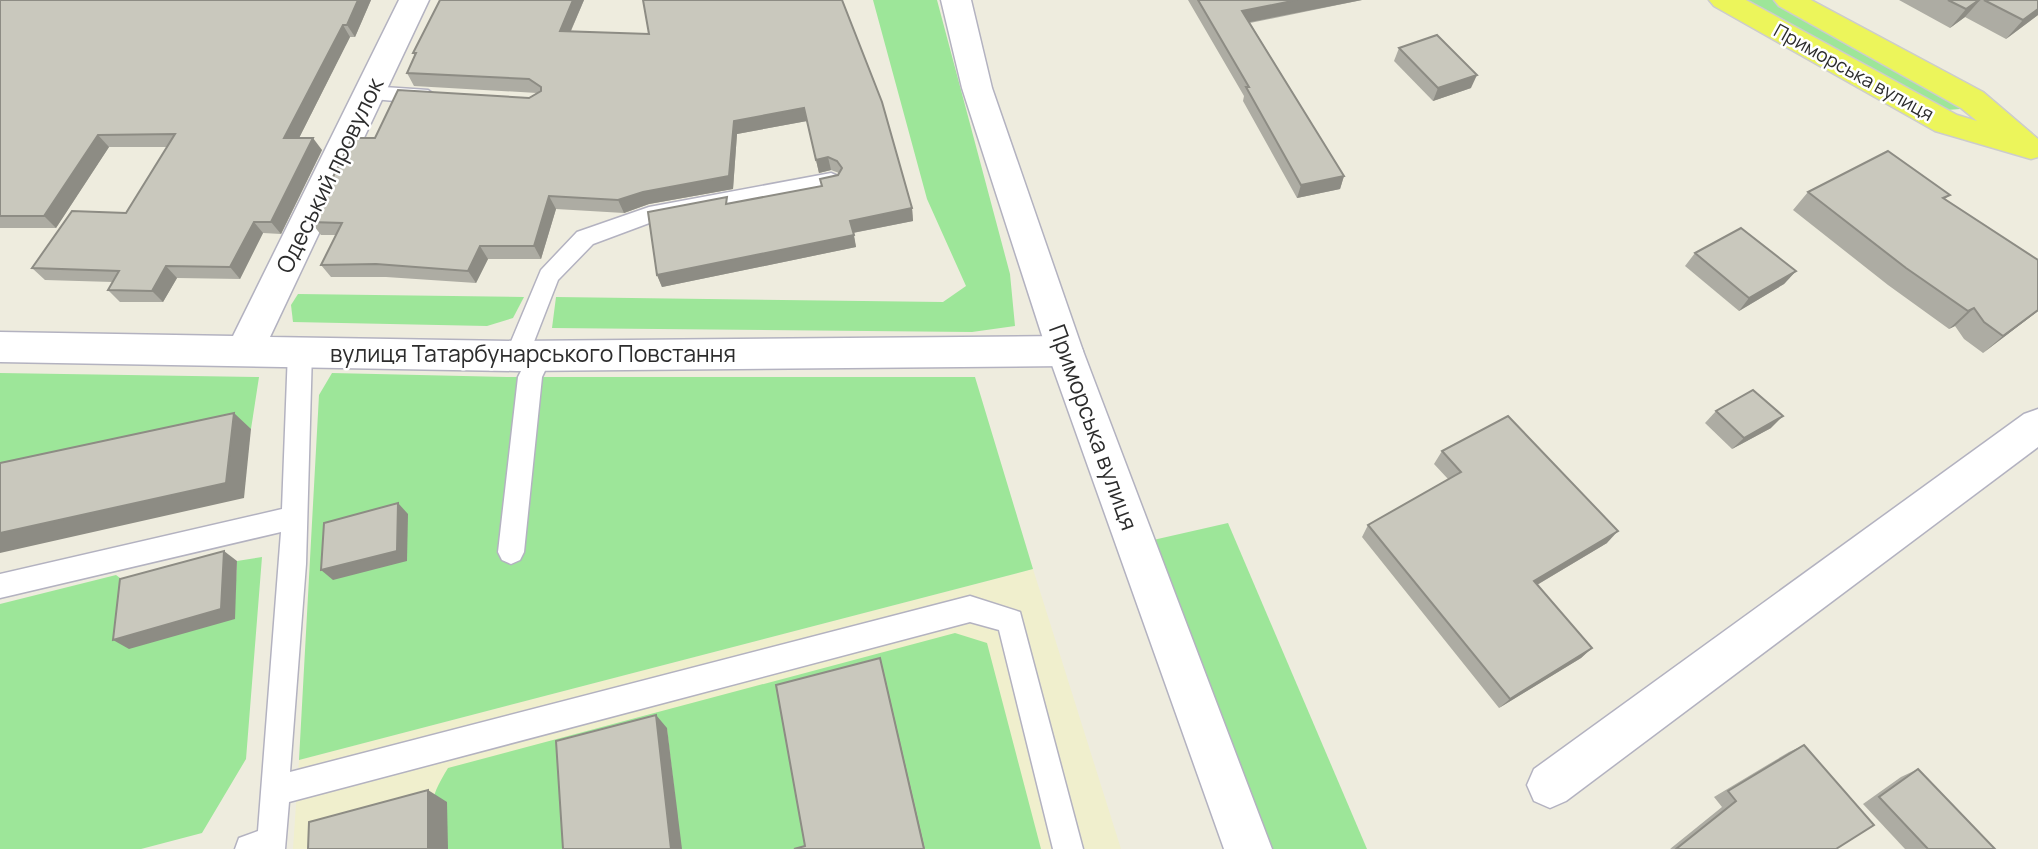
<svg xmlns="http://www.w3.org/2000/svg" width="2038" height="849" viewBox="0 0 2038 849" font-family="Manrope,sans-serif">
<rect width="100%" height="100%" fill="#eeecde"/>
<polygon fill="#f0efcd" points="1033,569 1121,849 293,849 299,760"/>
<g fill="#9de699">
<polygon points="873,0 937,0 1010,274 1015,326 972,332 552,328 556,297 943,302 966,286 927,199"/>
<polygon points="1743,0 1777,0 1958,102 1960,109 1947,110"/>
<polygon points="298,294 524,297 513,318 487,326 293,322 291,305"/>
<polygon points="0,373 259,377 251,429 0,483"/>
<polygon points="332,373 507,377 975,377 1033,569 299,760 319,395"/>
<polygon points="1228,523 1367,849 1259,849 1140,543"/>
<polygon points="262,557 246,759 202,833 141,849 0,849 0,604 116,575 135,589 234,619 237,561"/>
<path d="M955,633L987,643L1041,849H925L884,673L810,849H681L667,729L577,849H448C432,809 424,807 448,768Z"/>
</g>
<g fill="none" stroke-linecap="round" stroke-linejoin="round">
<g stroke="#b3b2c0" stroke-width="3">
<g id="lane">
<polygon points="369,86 428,90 438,97 428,104 362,98 359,93"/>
<polygon points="831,173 838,176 842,181 838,186 652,222 593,244 558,280 530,352 540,347 548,349 552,356 542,377 524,552 520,560 511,564 502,560 498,552 518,377 525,363 517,365 509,363 505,356 541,270 577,232 649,207"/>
<polygon points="300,342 308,344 312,351 306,564 290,772 970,596 1020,612 1083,849 1053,849 999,630 970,622 289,802 285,849 235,849 239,838 258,831 281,532 0,598 0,574 282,509 288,351 292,344"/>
</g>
</g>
<g stroke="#b3b2c0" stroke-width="3">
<g id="street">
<polygon points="399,0 429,0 270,337 517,341 1065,336 1078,341 1083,351 1078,361 1065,366 517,371 0,362 0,332 233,336"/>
<polygon points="2038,409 2038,447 1566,801 1550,808 1534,801 1527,785 1534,769 2024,414"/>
</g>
</g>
<g stroke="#b3b2c0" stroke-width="3">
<polygon id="secondary" points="941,0 971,0 992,88 1083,351 1272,849 1224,849 1047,351 962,88"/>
</g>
<g stroke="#ccc" stroke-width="3">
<polygon id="primary" points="1709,0 1746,0 1957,115 1977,121 1961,108 1779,6 1774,0 1811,0 1983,92 2038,139 2038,157 2031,159 1935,131 1714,6"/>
</g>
<use href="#lane" fill="#fff" fill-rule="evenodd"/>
<use href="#street" fill="#fff" fill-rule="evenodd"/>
<use href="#secondary" fill="#fff" fill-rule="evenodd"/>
<use href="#primary" fill="#ecf55b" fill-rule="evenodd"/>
</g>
<g fill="#adaca3">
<polygon points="0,0 371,0 355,37 350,37 299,138 322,150 281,234 263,233 240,279 177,278 163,302 120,302 108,290 113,282 45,280 32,268 126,213 167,147 109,147 56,228 0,228"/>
<polygon points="440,0 584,0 571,31 649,34 842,0 912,208 913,221 853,233 856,247 662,287 657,275 729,204 822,186 838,175 839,173 831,170 819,173 807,121 737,134 733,189 649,204 624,213 556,209 541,259 488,259 476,283 386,277 331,277 321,265 336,235 321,235 311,222 375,138 529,98 537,93 414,86 407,73 415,56 413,53"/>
<polygon points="1188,0 1362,0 1250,23 1344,176 1340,189 1297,198 1243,101 1244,96"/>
<polygon points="1899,0 2038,0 2038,15 2006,39 1965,17 1950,28"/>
<polygon points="1399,48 1471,88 1433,101 1394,61"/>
<polygon points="1808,192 1950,195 1945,199 2038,311 1983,353 1964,339 1955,326 1949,329 1888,285 1793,210"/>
<polygon points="1695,253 1796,271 1784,284 1739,311 1685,266"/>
<polygon points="1716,411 1771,428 1732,449 1705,423"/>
<polygon points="1442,451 1607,543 1537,585 1592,648 1581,658 1499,708 1362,537 1368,525 1448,479 1434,464"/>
<polygon points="1804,745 1836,849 1670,849 1722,807 1714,797 1789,752"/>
<polygon points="1918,769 1995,849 1905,849 1863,804 1901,777"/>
</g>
<g fill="#8d8c84">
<polygon points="358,0 371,0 355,37 347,25"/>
<polygon points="573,0 584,0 565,44 560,31"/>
<polygon points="1297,0 1362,0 1240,24 1242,11"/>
<polygon points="1980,0 1965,17 1950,28 1966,9"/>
<polygon points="2038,9 2038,15 2006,39 2023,20"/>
<polygon points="343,25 350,37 293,150 284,138"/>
<polygon points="1477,75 1471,88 1433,101 1438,88"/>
<polygon points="804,108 807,121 737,134 733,189 649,204 624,213 618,200 643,192 734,121"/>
<polygon points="98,135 109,147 56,228 44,216"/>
<polygon points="313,138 322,150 281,234 271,222"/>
<polygon points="828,157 831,170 819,173 816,160"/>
<polygon points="1344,176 1340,189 1297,198 1301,185"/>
<polygon points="549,196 556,209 541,259 534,246"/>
<polygon points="912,208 913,221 852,233 850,221"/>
<polygon points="254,222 263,233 240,279 230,267"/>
<polygon points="854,235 856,247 662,287 657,275"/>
<polygon points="480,246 488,259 476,283 468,271"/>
<polygon points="166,266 177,278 163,302 152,291"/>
<polygon points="1796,271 1784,284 1739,311 1749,298"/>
<polygon points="1974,308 1955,326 1949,329 1968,311"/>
<polygon points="2038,310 2038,311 1983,353 2003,336"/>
<polygon points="234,413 251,429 244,498 0,553 0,533"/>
<polygon points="1783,416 1771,428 1732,449 1744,438"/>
<polygon points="398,503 408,514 407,561 333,580 321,570"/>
<polygon points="1618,531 1607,543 1523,593 1534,581"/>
<polygon points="224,551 237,561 235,619 129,649 113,640"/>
<polygon points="1592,648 1581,658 1499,708 1510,699"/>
<polygon points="880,658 884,673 925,849 924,849"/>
<polygon points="656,715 667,728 682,849 671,849"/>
<polygon points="428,790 447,802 448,849 428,849"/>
</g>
<g fill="#c9c8bd" stroke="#8d8c84" stroke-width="2">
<polygon points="0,0 358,0 347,25 343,25 284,138 313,138 271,222 254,222 230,267 166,266 152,291 108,290 119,271 32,268 72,211 126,213 175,134 98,135 44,216 0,216"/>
<polygon points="440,0 573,0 560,31 649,34 643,0 842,0 882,102 912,208 850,221 854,235 657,275 648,212 727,197 726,204 822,186 820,179 838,175 842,168 837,161 828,157 816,160 804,108 734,121 729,176 643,192 618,200 549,196 534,246 480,246 468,271 376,264 321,265 342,223 311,222 352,138 375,138 398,90 529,98 541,91 541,87 529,79 407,73 416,53 413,53"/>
<polygon points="1198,0 1297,0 1242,11 1344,176 1301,185 1246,87 1249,87"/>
<polygon points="1948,0 1979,0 1966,9"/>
<polygon points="1984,0 2038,0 2038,9 2023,20"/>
<polygon points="1437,35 1477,75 1438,88 1399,48"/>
<polygon points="1888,151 1950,195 1943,198 2038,260 2038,310 2003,336 1984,322 1974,308 1968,311 1906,268 1808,192"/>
<polygon points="1741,228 1796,271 1749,298 1695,253"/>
<polygon points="1753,390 1783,416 1744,438 1716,411"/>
<polygon points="234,413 226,483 0,533 0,463"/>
<polygon points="1508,416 1618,531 1534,581 1592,648 1510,699 1368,525 1461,472 1442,451"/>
<polygon points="398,503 397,551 321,570 324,523"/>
<polygon points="224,551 221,609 113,640 120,579"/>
<polygon points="880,658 924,849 794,849 805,846 776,685"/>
<polygon points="656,715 671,849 563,849 556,741"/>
<polygon points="1804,745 1874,825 1836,849 1676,849 1736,801 1728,791"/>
<polygon points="1918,769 1995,849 1928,849 1879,797"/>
<polygon points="428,790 428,849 308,849 309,822"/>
</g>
<g text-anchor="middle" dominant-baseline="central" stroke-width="5" stroke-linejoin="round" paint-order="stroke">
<g font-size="19" fill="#2c2c2c" stroke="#fff">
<text transform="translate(1854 72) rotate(29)">Приморська вулиця</text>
</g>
<g font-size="23" fill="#2c2c2c" stroke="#fff">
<text transform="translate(329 175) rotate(-64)">Одеський провулок</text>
<text x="533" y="353">вулиця Татарбунарського Повстання</text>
<text transform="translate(1094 427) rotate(70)">Приморська вулиця</text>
</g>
</g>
</svg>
